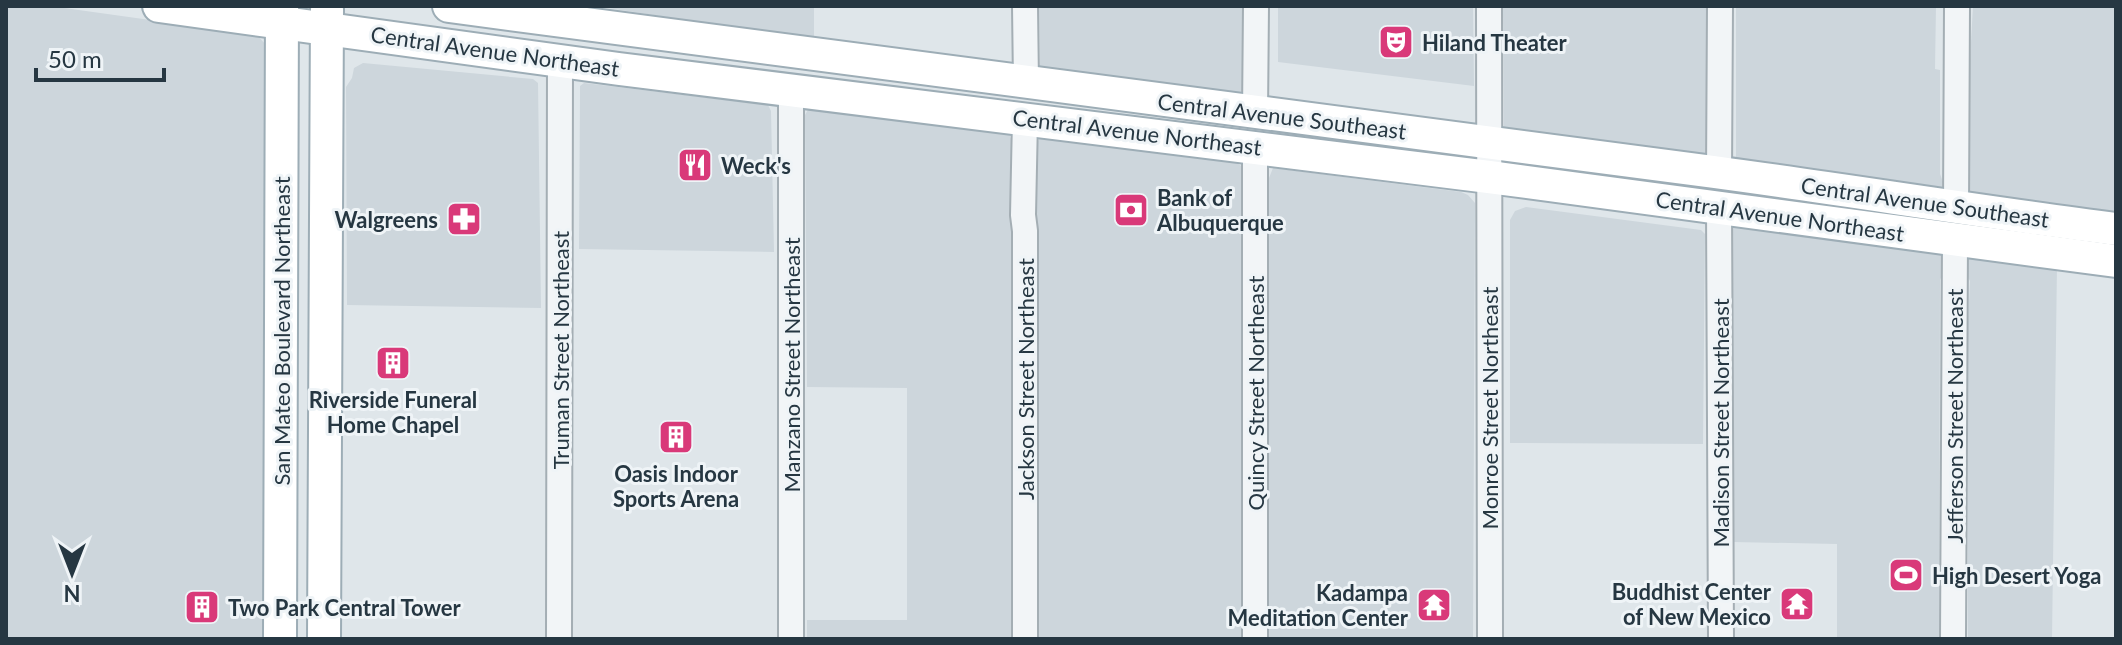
<svg xmlns="http://www.w3.org/2000/svg" width="2122" height="645" viewBox="0 0 2122 645" font-family="Lato,sans-serif">
<rect width="100%" height="100%" fill="#dfe6ea"/>
<g fill="#cdd6dc">
<polygon points="6,6 50,6 257,35 267,46 266,639 6,639"/>
<polygon points="594,6 814,6 814,36 780,34"/>
<polygon points="1039,6 1242,6 1242,91 1239,96 1040,71"/>
<polygon points="1278,6 1473,6 1474,86 1278,62"/>
<polygon points="1503,6 1708,6 1707,156 1504,134"/>
<polygon points="1736,6 1936,6 1935,69 1940,70 1940,174 1943,182 1939,199 1736,165"/>
<polygon points="1973,6 2116,6 2116,218 1962,204"/>
<polygon points="363,63 533,79 538,83 541,308 347,305 346,87 352,78 354,68"/>
<polygon points="584,83 768,105 771,111 774,252 579,249 580,96 580,86"/>
<polygon points="809,108 1000,132 1009,134 1012,141 1012,639 807,639 807,620 907,620 907,388 807,387 805,115"/>
<polygon points="1041,136 1233,161 1243,167 1246,174 1245,639 1035,639 1034,152 1036,145"/>
<polygon points="1273,168 1461,192 1468,195 1475,203 1473,639 1267,639 1269,178"/>
<polygon points="1526,207 1701,230 1705,234 1703,444 1510,443 1510,220 1515,211"/>
<polygon points="1737,223 1943,250 1943,273 1940,280 1939,639 1837,639 1837,544 1733,542 1733,226"/>
<polygon points="1966,252 2057,265 2052,639 1968,639 1968,325 1970,281 1964,270"/>
</g>
<g fill="none" stroke-linecap="round" stroke-linejoin="round">
<g stroke="#a4aeb4" stroke-width="28">
<g id="minor">
<polyline points="1025,6 1026,83"/>
<polyline points="1489,6 1490,639"/>
<polyline points="1255,113 1256,6"/>
<polyline points="1255,147 1255,639"/>
<polyline points="1719,173 1720,6"/>
<polyline points="1719,207 1721,639"/>
<polyline points="1956,208 1957,6"/>
<polyline points="559,639 560,61"/>
<polyline points="791,639 791,91"/>
<polyline points="1025,639 1025,231 1023,215 1025,119"/>
<polyline points="1953,639 1955,240"/>
</g>
</g>
<g stroke="#9dadb6" stroke-width="36">
<g id="major">
<polyline points="159,6 619,69 1489,177 2116,261"/>
<path d="M449,6C870,64 1292,116 1714,172C1848,190 1982,212 2116,229"/>
<polyline points="280,639 282,6"/>
<polyline points="324,639 327,9"/>
</g>
</g>
<use href="#minor" stroke="#f2f5f7" stroke-width="24"/>
<use href="#major" stroke="#fff" stroke-width="32"/>
</g>
<defs>
<g id="theatre-square" transform="scale(1.8)"><rect x="-9" y="-9" width="18" height="18" rx="4" fill="#d93979" stroke="#eff4f7"/><path d="M-5-5.5Q0-4 5-5.5V0Q5 5 0 6Q-5 5-5 0ZM-3.3-2.5H-1v1.5H-3.3ZM1-2.5H3.3v1.5H1ZM-2.8 1Q0 5.5 2.8 1Z" fill="#fff"/></g>
<g id="restaurant-square" transform="scale(1.8)"><rect x="-9" y="-9" width="18" height="18" rx="4" fill="#d93979" stroke="#eff4f7"/><path d="M-5-6h1v4h1v-4h1v4h1v-4h1v5L-1.5 .5V6h-2V.5L-5-1ZM5-6V6H3V1.5H1.5Q1.5-4 5-6Z" fill="#fff"/></g>
<g id="bank-square" transform="scale(1.8)"><rect x="-9" y="-9" width="18" height="18" rx="4" fill="#d93979" stroke="#eff4f7"/><path d="M-6-4H6V4H-6ZM0-2.3a2.3 2.3 0 1 0 0 4.6a2.3 2.3 0 1 0 0-4.6Z" fill="#fff"/></g>
<g id="pharmacy-square" transform="scale(1.8)"><rect x="-9" y="-9" width="18" height="18" rx="4" fill="#d93979" stroke="#eff4f7"/><path d="M-2-6h4v4h4v4h-4v4h-4v-4h-4v-4h4Z" fill="#fff"/></g>
<g id="building-square" transform="scale(1.8)"><rect x="-9" y="-9" width="18" height="18" rx="4" fill="#d93979" stroke="#eff4f7"/><path d="M-4-6H4V6H1V3H-1V6H-4ZM-2.5-4.3h1.7v1.8h-1.7ZM.8-4.3h1.7v1.8H.8ZM-2.5-1h1.7V.8h-1.7ZM.8-1h1.7V.8H.8Z" fill="#fff"/></g>
<g id="stadium-square" transform="scale(1.8)"><rect x="-9" y="-9" width="18" height="18" rx="4" fill="#d93979" stroke="#eff4f7"/><path d="M0-5a6.5 5 0 1 0 0 10a6.5 5 0 1 0 0-10ZM-3.5-1.8h7v3.6h-7Z" fill="#fff"/></g>
<g id="temple-square" transform="scale(1.8)"><rect x="-9" y="-9" width="18" height="18" rx="4" fill="#d93979" stroke="#eff4f7"/><path d="M0-6L5-2H3V0L6.5 2.5H4V6H1.5V3h-3V6H-4V2.5H-6.5L-3 0V-2H-5Z" fill="#fff"/></g>
</defs>
<g fill-rule="evenodd">
<use href="#theatre-square" x="1396" y="42"/>
<use href="#restaurant-square" x="695" y="165"/>
<use href="#bank-square" x="1131" y="210"/>
<use href="#pharmacy-square" x="464" y="219"/>
<use href="#building-square" x="393" y="363"/>
<use href="#building-square" x="676" y="437"/>
<use href="#stadium-square" x="1906" y="575"/>
<use href="#temple-square" x="1797" y="604"/>
<use href="#temple-square" x="1434" y="605"/>
<use href="#building-square" x="202" y="607"/>
</g>
<g text-anchor="middle" dominant-baseline="central" stroke-width="6" stroke-linejoin="round" paint-order="stroke">
<g font-size="22" font-weight="bold" fill="#263742" stroke="#eff4f7" text-anchor="start">
<text x="1422" y="42">Hiland Theater</text>
<text x="721" y="165">Weck's</text>
<text x="1157" y="197">Bank of<tspan x="1157" dy="25">Albuquerque</tspan></text>
<text x="438" y="219" text-anchor="end">Walgreens</text>
<text x="393" y="399" text-anchor="middle">Riverside Funeral<tspan x="393" dy="25">Home Chapel</tspan></text>
<text x="676" y="473" text-anchor="middle">Oasis Indoor<tspan x="676" dy="25">Sports Arena</tspan></text>
<text x="1932" y="575">High Desert Yoga</text>
<text x="1771" y="591" text-anchor="end">Buddhist Center<tspan x="1771" dy="25">of New Mexico</tspan></text>
<text x="1408" y="592" text-anchor="end">Kadampa<tspan x="1408" dy="25">Meditation Center</tspan></text>
<text x="228" y="607">Two Park Central Tower</text>
</g>
<g font-size="22" fill="#263742" stroke="#eff4f7">
<text transform="translate(495 51) rotate(8)">Central Avenue Northeast</text>
<text transform="translate(1282 116) rotate(7)">Central Avenue Southeast</text>
<text transform="translate(1137 132) rotate(7)">Central Avenue Northeast</text>
<text transform="translate(1925 202) rotate(8)">Central Avenue Southeast</text>
<text transform="translate(1780 216) rotate(8)">Central Avenue Northeast</text>
<text transform="translate(281 331) rotate(-90)">San Mateo Boulevard Northeast</text>
<text transform="translate(560 350) rotate(-90)">Truman Street Northeast</text>
<text transform="translate(791 365) rotate(-90)">Manzano Street Northeast</text>
<text transform="translate(1025 379) rotate(-90)">Jackson Street Northeast</text>
<text transform="translate(1255 393) rotate(-90)">Quincy Street Northeast</text>
<text transform="translate(1489 408) rotate(-90)">Monroe Street Northeast</text>
<text transform="translate(1954 416) rotate(-90)">Jefferson Street Northeast</text>
<text transform="translate(1720 423) rotate(-90)">Madison Street Northeast</text>
</g>
</g>
<rect width="2122" height="645" fill="none" stroke="#263742" stroke-width="16"/>
<g transform="translate(72 573) rotate(180)" stroke="#eff4f7" stroke-width="6" paint-order="stroke">
<path d="M0-6L14 30L0 20L-14 30Z" fill="#263742"/>
<text y="-12" font-size="22" font-weight="bold" text-anchor="middle" fill="#263742">N</text>
</g>
<path d="M36 68v12h128v-12" fill="none" stroke="#263742" stroke-width="4"/>
<text x="48" y="68" font-size="24" fill="#263742" stroke="#eff4f7" stroke-width="6" paint-order="stroke">50 m</text>
</svg>
